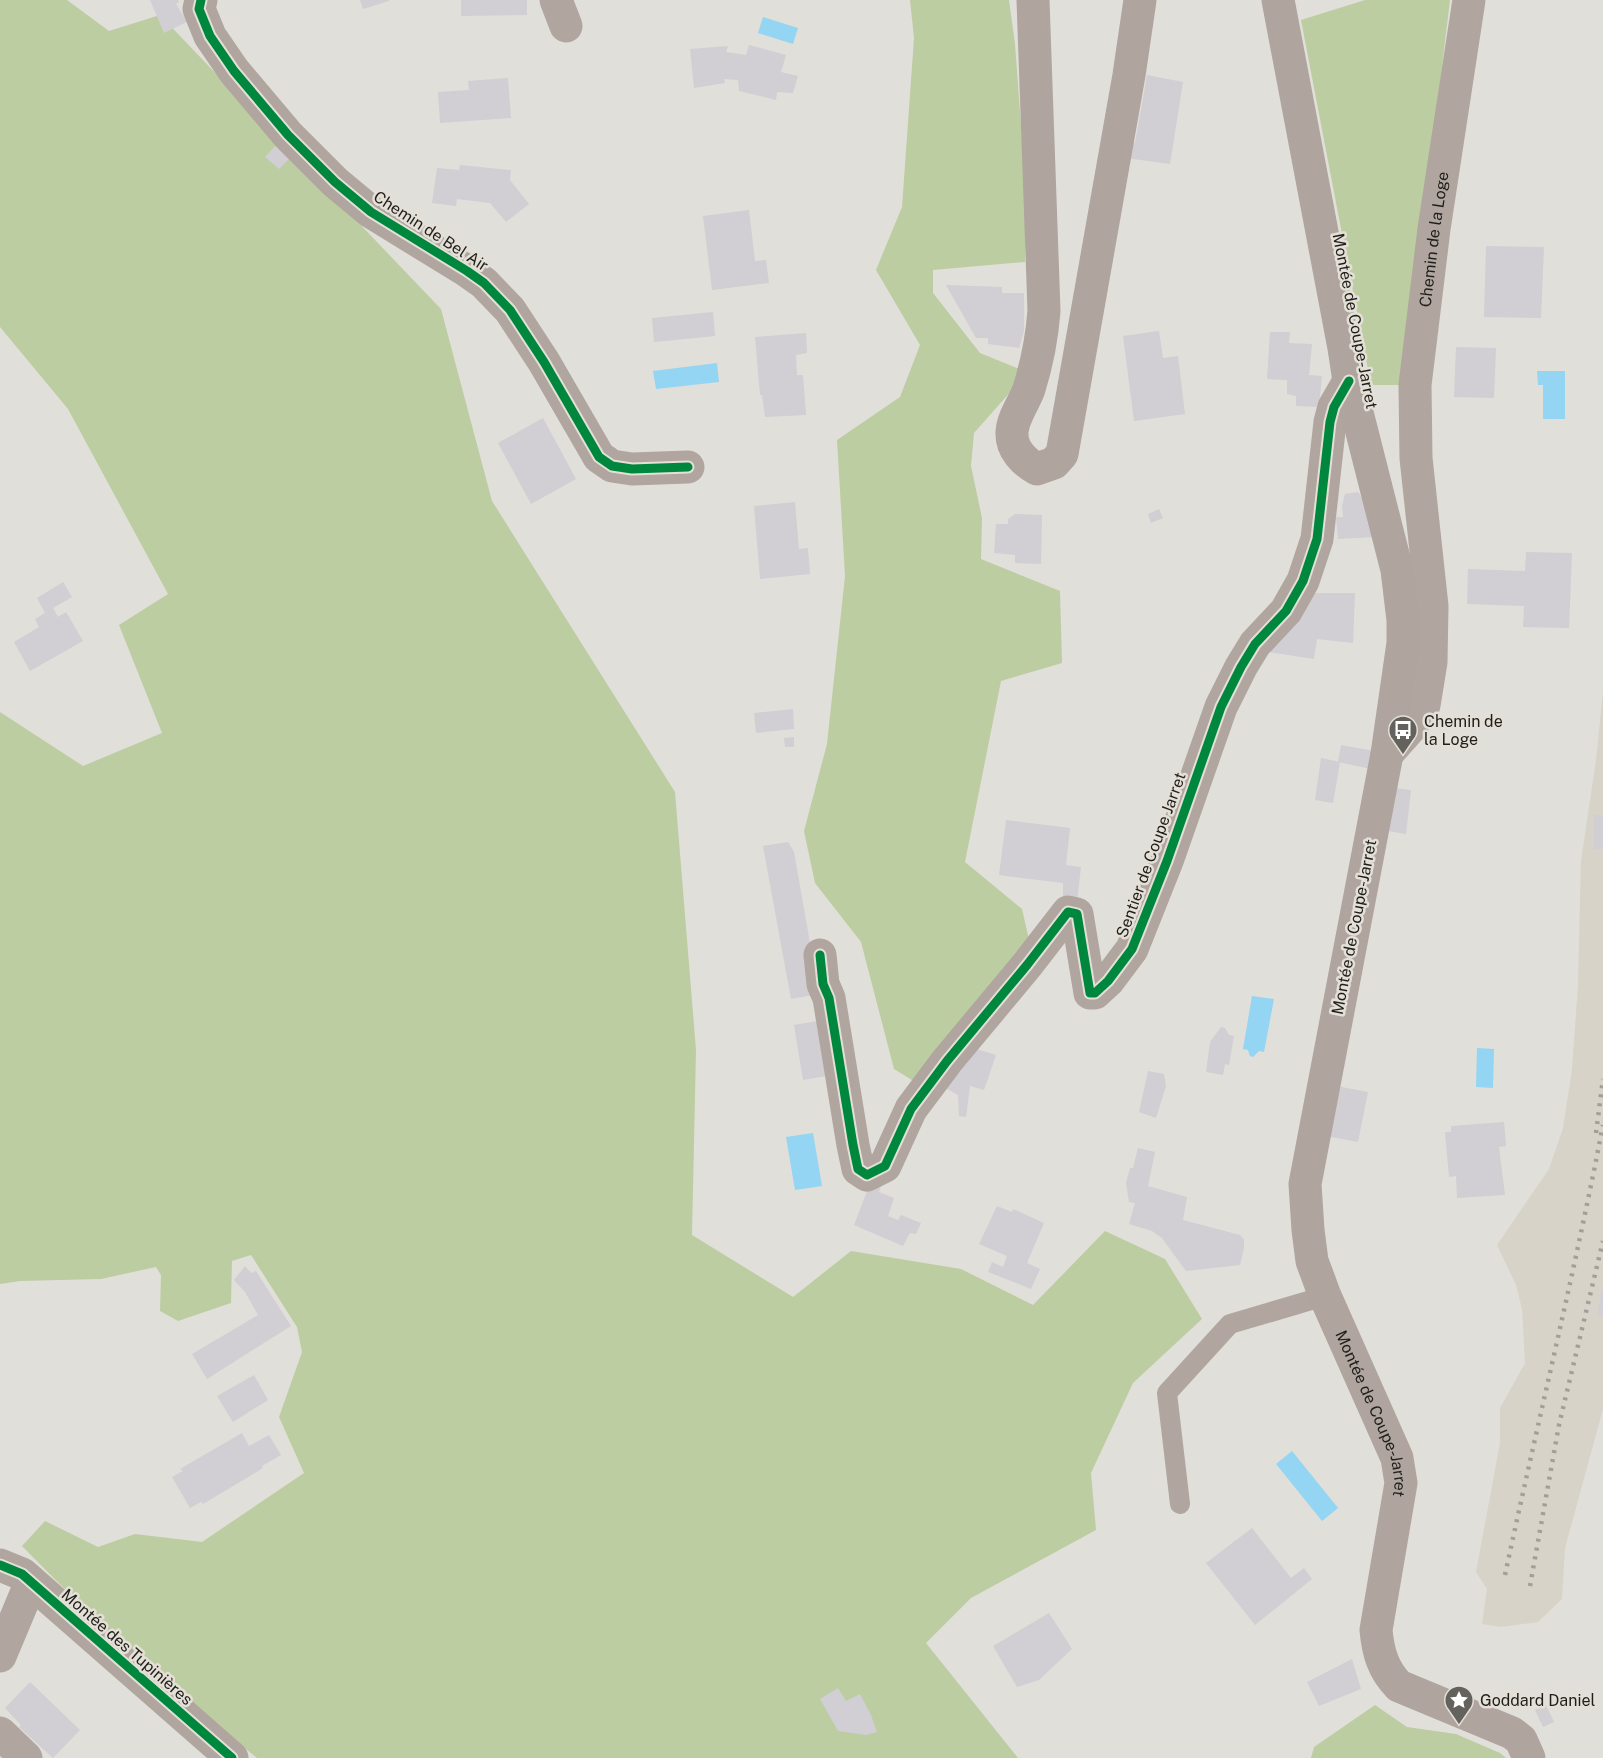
<svg xmlns="http://www.w3.org/2000/svg" width="1603" height="1758" viewBox="0 0 1603 1758" font-family="'Public Sans',sans-serif">
<rect width="100%" height="100%" fill="#e1dfda"/>
<polygon fill="#d7d3c8" points="1603,692 1603,1409 1565,1548 1562,1599 1538,1622 1501,1627 1482,1624 1487,1589 1476,1572 1500,1443 1500,1408 1525,1363 1522,1309 1516,1285 1497,1245 1549,1169 1563,1128 1572,1069 1578,985 1581,861 1596,760"/>
<g fill="#bccda2">
<path d="M0,0H67L109,31L160,15L441,309L492,501L675,792L696,1050L692,1235L793,1297L851,1251L961,1269L1033,1305L1105,1231L1165,1259L1202,1319L1133,1383L1091,1473L1096,1530L971,1598L926,1643L1018,1758H257C175,1691 95,1622 22,1546L45,1521L98,1547L135,1534L202,1542L304,1473L279,1417L302,1352L297,1327L251,1255L232,1261L231,1303L178,1321L160,1311L161,1275L156,1267L101,1279L20,1281L0,1284V712L83,766L162,733L119,625L168,594L68,409L0,327Z"/>
<polygon points="910,0 1009,0 1015,44 1025,179 1025,262 933,270 933,293 980,353 1019,369 1012,390 974,433 971,466 982,518 981,559 1060,591 1062,663 1001,681 965,862 1022,909 1030,944 920,1085 894,1069 861,942 815,883 804,831 827,744 845,576 837,440 900,397 920,345 876,270 902,207 914,38"/>
<polygon points="1365,0 1450,0 1404,385 1371,385 1301,20"/>
<polygon points="1375,1705 1407,1727 1456,1734 1500,1753 1506,1758 1311,1758 1314,1747"/>
</g>
<g fill="#93d5f2">
<polygon points="763,17 798,28 793,44 758,33"/>
<polygon points="717,363 719,382 656,389 653,371"/>
<polygon points="1537,371 1565,371 1565,419 1543,419 1543,385 1538,385"/>
<polygon points="1252,996 1274,999 1264,1052 1259,1051 1253,1057 1250,1056 1248,1050 1243,1049"/>
<polygon points="1477,1048 1494,1049 1493,1088 1476,1087"/>
<polygon points="813,1133 822,1186 795,1190 786,1137"/>
<polygon points="1292,1451 1338,1508 1322,1521 1276,1464"/>
</g>
<g fill="#d1ced4">
<polygon points="150,0 178,0 179,2 176,4 187,22 164,33"/>
<polygon points="360,0 389,0 389,1 363,9"/>
<polygon points="461,0 527,0 527,15 461,16"/>
<polygon points="749,45 786,55 781,72 798,76 793,93 777,92 776,100 739,91 738,80 724,79 725,83 694,88 690,49 728,46 726,52 746,55"/>
<polygon points="1147,75 1183,82 1170,164 1126,158 1129,141 1135,143"/>
<polygon points="508,78 511,118 440,123 438,92 469,90 468,81"/>
<polygon points="278,143 292,156 279,169 265,157"/>
<polygon points="460,165 511,170 510,180 529,204 506,222 490,203 457,199 456,206 432,203 437,168 459,170"/>
<polygon points="749,210 755,261 766,260 769,283 712,290 703,216"/>
<polygon points="1486,246 1544,247 1541,318 1484,317"/>
<polygon points="946,285 1002,287 1002,293 1024,293 1024,331 1019,348 988,344 988,338 976,338"/>
<polygon points="713,312 715,336 654,342 652,318"/>
<polygon points="1159,331 1163,358 1178,356 1185,414 1134,421 1123,336"/>
<polygon points="1270,332 1290,332 1289,343 1312,344 1309,375 1322,376 1319,407 1296,406 1296,396 1287,394 1287,380 1267,379"/>
<polygon points="806,333 807,353 796,355 797,375 803,375 806,415 765,417 762,395 760,395 755,337"/>
<polygon points="1456,347 1496,348 1494,398 1454,397"/>
<polygon points="543,418 576,479 531,504 498,443"/>
<polygon points="1358,492 1366,503 1374,537 1338,539 1336,517 1343,517 1342,506 1345,494"/>
<polygon points="795,502 799,549 808,548 810,574 760,579 754,506"/>
<polygon points="1159,509 1163,518 1151,523 1148,514"/>
<polygon points="1015,514 1042,515 1041,564 1015,563 1015,555 994,553 996,524 1008,524 1008,519"/>
<polygon points="1526,552 1572,553 1569,628 1523,627 1524,606 1467,604 1468,569 1525,571"/>
<polygon points="63,582 72,597 53,608 58,617 66,612 83,641 30,671 14,642 39,627 35,619 45,613 37,598"/>
<polygon points="1305,593 1355,593 1353,643 1317,639 1314,659 1269,652"/>
<polygon points="793,709 794,729 756,733 754,713"/>
<polygon points="794,737 794,747 785,747 784,738"/>
<polygon points="1341,745 1374,751 1371,769 1338,762"/>
<polygon points="1321,758 1340,762 1333,803 1315,800"/>
<polygon points="1394,788 1411,790 1406,834 1388,831"/>
<rect x="1594" y="815" width="9" height="34"/>
<polygon points="1006,820 1070,828 1066,865 1081,867 1077,901 1063,900 1063,883 999,875"/>
<polygon points="788,842 794,852 819,994 791,999 763,846"/>
<polygon points="829,1019 838,1074 803,1080 794,1025"/>
<polygon points="1221,1027 1225,1028 1229,1035 1234,1036 1229,1065 1225,1064 1223,1075 1206,1072 1210,1042"/>
<polygon points="967,1046 996,1055 984,1090 970,1086 966,1117 959,1116 958,1095 938,1084"/>
<polygon points="1148,1071 1164,1074 1166,1086 1156,1118 1139,1112"/>
<polygon points="1331,1085 1368,1092 1358,1142 1321,1135"/>
<polygon points="1504,1122 1506,1146 1499,1147 1505,1195 1457,1198 1456,1176 1449,1177 1445,1132 1451,1132 1451,1126"/>
<polygon points="1138,1148 1155,1152 1148,1186 1187,1197 1183,1220 1240,1235 1244,1240 1244,1248 1240,1265 1186,1271 1162,1238 1152,1231 1129,1224 1135,1203 1129,1202 1126,1183 1130,1168 1133,1168"/>
<polygon points="883,1179 879,1192 894,1198 888,1216 898,1220 901,1215 921,1223 916,1234 910,1233 903,1246 854,1225 869,1186"/>
<polygon points="997,1206 1012,1212 1013,1209 1044,1223 1027,1263 1040,1269 1031,1289 988,1272 992,1262 1003,1267 1007,1256 979,1244"/>
<polygon points="245,1266 251,1273 256,1271 291,1326 207,1379 192,1354 258,1315 245,1292 234,1280"/>
<polygon points="1602,1289 1603,1290 1603,1316 1597,1315"/>
<polygon points="254,1375 268,1400 233,1422 217,1396"/>
<polygon points="242,1433 249,1446 269,1435 281,1455 262,1466 263,1468 203,1504 201,1502 190,1508 172,1477 183,1471 180,1469"/>
<polygon points="1252,1528 1291,1578 1304,1568 1312,1579 1255,1625 1206,1563"/>
<polygon points="1049,1613 1072,1649 1039,1680 1017,1687 993,1646"/>
<polygon points="1352,1659 1361,1689 1319,1706 1307,1682"/>
<polygon points="30,1682 80,1730 53,1758 19,1727 21,1725 5,1708"/>
<polygon points="838,1688 846,1701 860,1694 871,1715 877,1732 866,1735 838,1731 820,1699"/>
<polygon points="1546,1705 1554,1722 1543,1727 1535,1710"/>
</g>
<g fill="none" stroke-linecap="round" stroke-linejoin="round">
<polyline stroke="#b0a59f" stroke-width="20" points="1180,1504 1167,1393 1230,1324 1325,1296"/>
<g stroke="#b0a59f" stroke-width="33">
<polyline points="201,0 199,9 210,36 234,71 288,135 335,182 371,212 467,271 484,283 510,310 544,362 599,457 612,466 632,469 688,467"/>
<polyline points="556,0 566,26"/>
<path id="s1" d="M1387,754L1411,727L1424,705L1431,662L1432,606L1416,458L1415,385L1434,229L1469,0"/>
<polyline points="820,955 823,984 829,998 853,1145 858,1169 867,1175 885,1166 911,1109 947,1061 1027,965 1068,912 1077,914 1090,993 1095,993 1108,981 1132,949 1167,861 1221,707 1241,667 1255,644 1286,611 1303,581 1317,539 1330,422 1334,407 1349,381"/>
<polyline points="0,1565 22,1574 232,1758"/>
<polyline points="0,1656 31,1582"/>
<polyline points="0,1733 26,1758"/>
</g>
<g stroke="#afa49e" stroke-width="33">
<path d="M1033,0L1044,311C1042,338 1037,363 1029,389C1024,403 1013,417 1012,432C1011,449 1024,462 1037,469L1054,463L1062,454L1129,75L1140,0"/>
<path id="s2" d="M1278,0L1344,348L1349,381L1397,570L1403,620V643L1387,754L1305,1184L1308,1230L1312,1261L1325,1296L1397,1458L1401,1483L1376,1630C1378,1652 1383,1670 1399,1686L1512,1733L1521,1740L1529,1758"/>
</g>
<g stroke="#a49e99" stroke-width="4.5" stroke-dasharray="3 6" stroke-linecap="butt">
<polyline points="1596,1133 1603,1079"/>
<path d="M1505,1575C1537,1425 1574,1275 1603,1125"/>
<polyline points="1530,1586 1559,1425 1603,1241"/>
</g>
<g stroke="#e4e0d7" stroke-width="13">
<g id="cycleway">
<polyline points="201,0 199,9 210,36 234,71 288,135 335,182 371,212 467,271 484,283 510,310 544,362 599,457 612,466 632,469 688,467"/>
<polyline points="820,955 823,984 829,998 853,1145 858,1169 867,1175 885,1166 911,1109 947,1061 1027,965 1068,912 1077,914 1090,993 1095,993 1108,981 1132,949 1167,861 1221,707 1241,667 1255,644 1286,611 1303,581 1317,539 1330,422 1334,407 1349,381"/>
<polyline points="0,1565 22,1574 232,1758"/>
</g>
</g>
<use href="#cycleway" stroke="#00873e" stroke-width="9"/>
</g>
<defs>
<g id="bus-pin" transform="scale(1.5)"><path d="M0 17L-7.5 6A9.5 9.5 0 1 1 7.5 6Z" fill="#63625d" stroke="#e4e0d7"/><path d="M-5-6H5V4H4V6H2V4H-2V6H-4V4H-5ZM-3.5-4V0h7V-4ZM-3.5 1.2v1.5H-2V1.2ZM2 1.2v1.5H3.5V1.2Z" fill="#fff"/></g>
<g id="sight-pin" transform="scale(1.5)"><path d="M0 17L-7.5 6A9.5 9.5 0 1 1 7.5 6Z" fill="#63625d" stroke="#e4e0d7"/><path d="M0-6L1.8-2.2L6-1.7L2.9 1.2L3.7 5.4L0 3.3L-3.7 5.4L-2.9 1.2L-6-1.7L-1.8-2.2Z" fill="#fff"/></g>
</defs>
<g fill-rule="evenodd">
<use href="#bus-pin" x="1403" y="730"/>
<use href="#sight-pin" x="1459" y="1700"/>
</g>
<g text-anchor="middle" dominant-baseline="central" stroke-width="5" stroke-linejoin="round" paint-order="stroke">
<g font-size="16" fill="#1f1e1a" stroke="#e4e0d7">
<text transform="translate(431 231) rotate(33)">Chemin de Bel Air</text>
<text stroke="none"><textPath href="#s1" startOffset="530">Chemin de la Loge</textPath></text>
<text transform="translate(1355 321) rotate(79)">Montée de Coupe-Jarret</text>
<text transform="translate(1151 855) rotate(-70)">Sentier de Coupe Jarret</text>
<text transform="translate(1354 927) rotate(-79)">Montée de Coupe-Jarret</text>
<text stroke="none"><textPath href="#s2" startOffset="1448">Montée de Coupe-Jarret</textPath></text>
<text transform="translate(127 1647) rotate(41)">Montée des Tupinières</text>
</g>
<g font-size="16" fill="#1f1e1a" stroke="#e4e0d7" text-anchor="start">
<text x="1424" y="721">Chemin de<tspan x="1424" dy="18">la Loge</tspan></text>
<text x="1480" y="1700">Goddard Daniel</text>
</g>
</g>
</svg>
